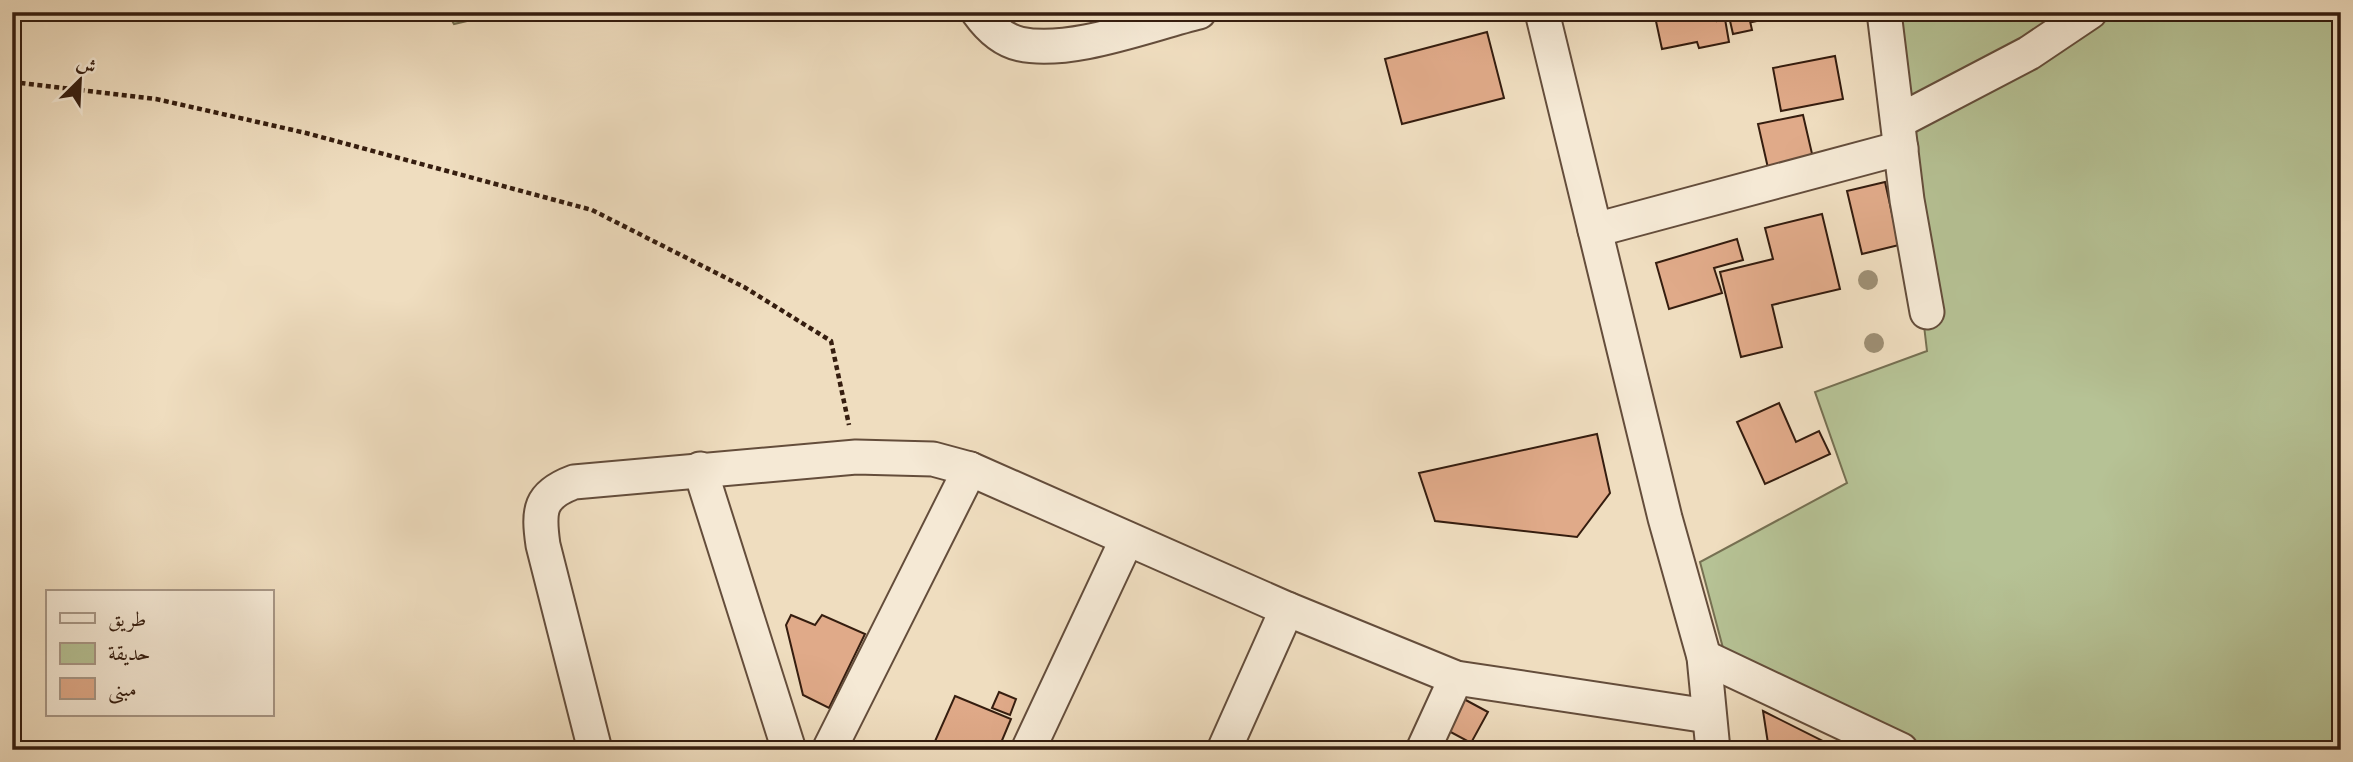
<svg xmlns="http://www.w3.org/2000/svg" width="2353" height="762" viewBox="0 0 2353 762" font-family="'Libre Caslon Text',Amiri,serif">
<rect width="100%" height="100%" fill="#efddbf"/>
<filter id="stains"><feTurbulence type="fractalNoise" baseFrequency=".00286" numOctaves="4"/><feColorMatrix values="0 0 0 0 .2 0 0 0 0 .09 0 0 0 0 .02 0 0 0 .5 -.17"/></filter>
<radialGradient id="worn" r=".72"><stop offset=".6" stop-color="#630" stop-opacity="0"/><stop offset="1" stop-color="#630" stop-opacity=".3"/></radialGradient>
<g fill="#b6c295" stroke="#767052" stroke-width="2">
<polygon points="447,12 505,12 454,24"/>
<polygon points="1887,12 2341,12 2341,750 1913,750 1723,648 1700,562 1847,483 1815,392 1927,351"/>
</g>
<g fill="#e0aa89" stroke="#351d0f" stroke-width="2">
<polygon points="1654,12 1716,12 1717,21 1725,19 1729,42 1699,48 1697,42 1662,49"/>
<polygon points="1728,12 1748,12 1752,30 1733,34"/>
<polygon points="1750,12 1798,12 1752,22"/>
<polygon points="1487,32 1504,98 1402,124 1385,59"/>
<polygon points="1835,56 1843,99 1781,111 1773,68"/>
<polygon points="1803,115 1813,158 1768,168 1758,124"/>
<polygon points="1885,182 1899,245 1862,254 1847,191"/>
<polygon points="1822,214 1840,289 1772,305 1782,347 1741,357 1720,272 1773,259 1765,228"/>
<polygon points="1737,239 1743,260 1714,268 1722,293 1669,309 1656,263"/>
<polygon points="1779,403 1796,442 1819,431 1830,454 1765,484 1737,422"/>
<polygon points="1597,434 1610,493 1577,537 1435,521 1419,473"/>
<polygon points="791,615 815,625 822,615 865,634 829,708 803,695 786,625"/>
<polygon points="999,692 1016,699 1010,715 992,708"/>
<polygon points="955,696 1011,719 998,750 932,748"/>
<polygon points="1462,698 1488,712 1471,743 1445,729"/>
<polygon points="1763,711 1839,749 1839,750 1769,750"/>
</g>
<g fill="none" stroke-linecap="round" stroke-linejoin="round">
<g stroke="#644d3b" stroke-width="37">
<g id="street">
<path d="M978,12C988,26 1002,40 1020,44C1071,55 1149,24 1199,12"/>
<polyline points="1542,12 1665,518 1704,657 1713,750"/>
<polyline points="1884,12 1907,200 1927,312"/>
<polyline points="1899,121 2029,53 2090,12"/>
<polyline points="1595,230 1901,148"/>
<polyline points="700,469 789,750"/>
<polyline points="1704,657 1901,750"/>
<path d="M595,750L543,545C538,510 539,495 574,482L856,457L933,459L970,469L1287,609L1456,678L1708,716"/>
<polyline points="829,750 970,469"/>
<polyline points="1028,750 1127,539"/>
<polyline points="1224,750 1287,609"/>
<polyline points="1423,750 1456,678"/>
</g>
</g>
<polyline stroke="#351d0f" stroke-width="4.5" stroke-dasharray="5 3.5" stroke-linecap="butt" points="12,82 156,99 306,133 592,210 744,287 831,341 849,425"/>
<use href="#street" stroke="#f5e9d5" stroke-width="33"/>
</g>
<g fill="#9e8f74">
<circle cx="1868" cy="280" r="10"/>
<circle cx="1874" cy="343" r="10"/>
</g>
<rect width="2353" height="762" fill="none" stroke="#efddbf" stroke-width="42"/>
<rect x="14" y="14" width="2325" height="734" fill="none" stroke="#351d0f" stroke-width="3.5"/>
<rect x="21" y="21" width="2311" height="720" fill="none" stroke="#351d0f" stroke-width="2"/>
<rect x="46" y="590" width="228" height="126" fill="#f5e9d5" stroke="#a89786" stroke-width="2"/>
<rect x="60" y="613" width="35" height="10" fill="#f5e9d5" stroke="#a89786" stroke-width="2"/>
<text x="108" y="626" font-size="21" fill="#351d0f">طريق</text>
<rect x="60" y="643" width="35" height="21" fill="#b6c295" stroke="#a89786" stroke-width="2"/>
<text x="108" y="660" font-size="21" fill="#351d0f">حديقة</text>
<rect x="60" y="678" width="35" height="21" fill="#e0aa89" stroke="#a89786" stroke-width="2"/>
<text x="108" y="696" font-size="21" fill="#351d0f">مبنى</text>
<g transform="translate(80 80) rotate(24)" stroke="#f5e9d5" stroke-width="5" paint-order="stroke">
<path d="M0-5L12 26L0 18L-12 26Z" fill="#351d0f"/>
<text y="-10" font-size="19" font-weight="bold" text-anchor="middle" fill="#351d0f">ش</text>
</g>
<rect width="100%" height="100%" filter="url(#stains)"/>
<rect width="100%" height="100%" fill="url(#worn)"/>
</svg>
